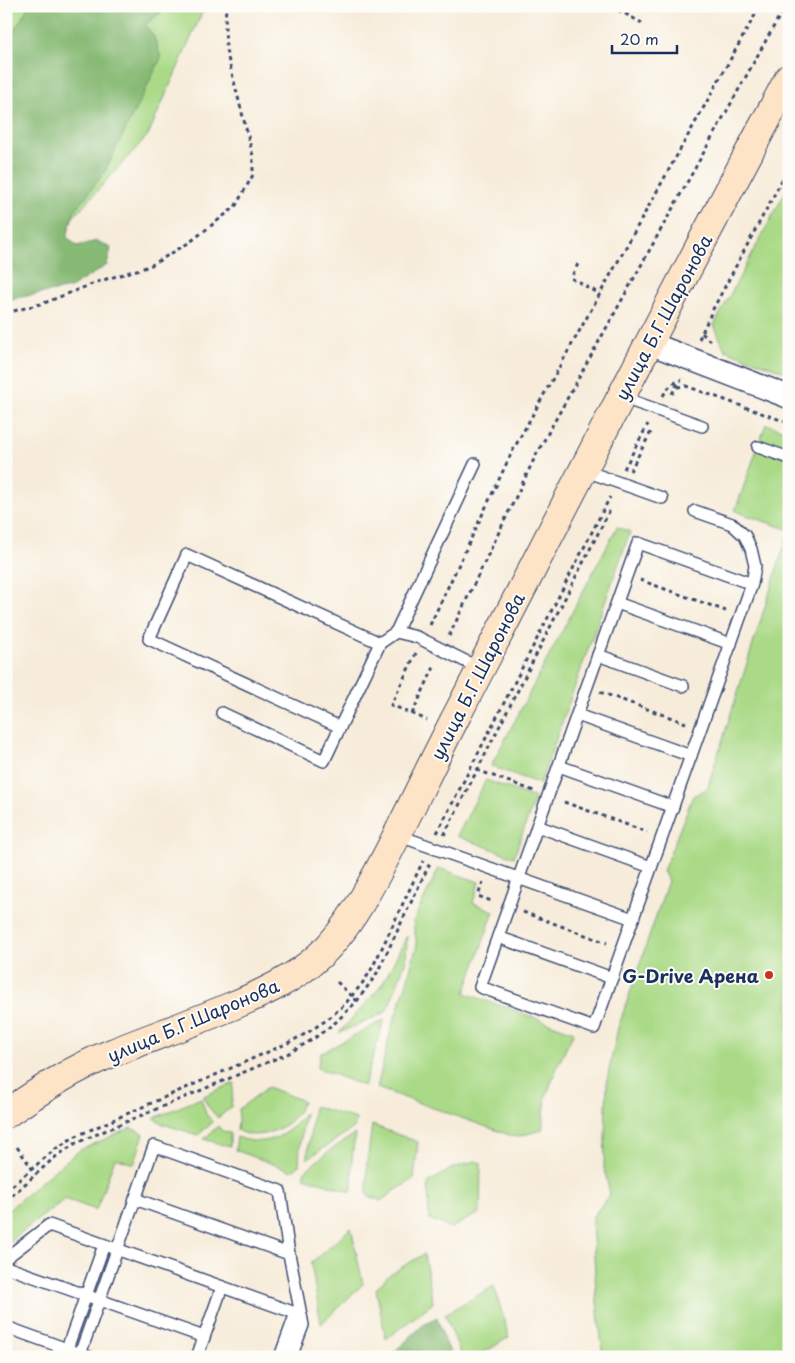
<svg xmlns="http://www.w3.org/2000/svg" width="795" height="1363" viewBox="0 0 795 1363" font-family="'Playpen Sans',sans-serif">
<rect width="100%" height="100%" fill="#fdfcf7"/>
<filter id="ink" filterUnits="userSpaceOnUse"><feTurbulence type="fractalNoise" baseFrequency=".02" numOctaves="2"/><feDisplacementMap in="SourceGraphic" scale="10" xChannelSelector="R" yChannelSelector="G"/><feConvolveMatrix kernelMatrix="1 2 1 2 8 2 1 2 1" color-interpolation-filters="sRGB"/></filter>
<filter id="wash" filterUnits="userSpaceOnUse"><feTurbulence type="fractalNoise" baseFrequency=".0096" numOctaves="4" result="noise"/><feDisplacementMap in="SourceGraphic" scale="20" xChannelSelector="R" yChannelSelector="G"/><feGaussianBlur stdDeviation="1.12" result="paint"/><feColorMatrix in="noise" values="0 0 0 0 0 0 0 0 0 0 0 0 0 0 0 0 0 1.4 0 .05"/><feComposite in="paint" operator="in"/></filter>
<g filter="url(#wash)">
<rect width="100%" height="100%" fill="#f7ecda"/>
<g fill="#aada87" stroke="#628472">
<polygon points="6,6 205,6 148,135 6,291"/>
<polygon points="789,185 789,373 725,350 714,325"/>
<polygon points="766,424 789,432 789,530 735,511"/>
<polygon points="617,527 630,532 540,784 491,766"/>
<polygon points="789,531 789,1357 603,1357 596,1293 592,1218 610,1194 604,1168 607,1080 618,1028 668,881 663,871 693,796 707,789"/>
<polygon points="486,780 535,798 514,857 457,836"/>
<polygon points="439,868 479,882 473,903 494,911 465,993 574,1032 558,1065 546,1096 542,1130 515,1137 377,1088 391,1029 406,985 417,945 413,922"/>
<polygon points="407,936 406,960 396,988 386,1012 339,1033 382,985"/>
<polygon points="384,1020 364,1086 317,1068 321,1053"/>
<path d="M234,1083L231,1107L218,1118C212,1111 205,1105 204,1096Z"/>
<path d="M268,1087L303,1101C301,1104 300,1109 298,1112C286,1130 256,1142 237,1130L239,1109Z"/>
<polygon points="201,1098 206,1114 213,1122 198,1135 163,1124 154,1118"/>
<polygon points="314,1106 356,1119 355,1127 307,1159"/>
<path d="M305,1113L300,1143L299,1166L292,1171L235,1150L237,1137C266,1148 287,1137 305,1113Z"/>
<polygon points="372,1125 418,1142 414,1179 396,1190 381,1201 367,1195 367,1163"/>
<polygon points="218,1126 222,1131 230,1133 230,1147 204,1139"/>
<polygon points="131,1128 144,1134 134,1164 115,1158 96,1210 65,1199 6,1244 6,1212 56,1169 80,1150"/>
<polygon points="355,1134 352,1158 352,1188 351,1192 304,1177 304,1172 329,1151"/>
<polygon points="475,1161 481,1163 480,1213 451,1228 429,1219 428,1183 451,1169"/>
<polygon points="351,1228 363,1284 321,1324 311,1263"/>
<polygon points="424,1254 433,1303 386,1339 376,1289 389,1275"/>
<polygon points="494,1286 509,1337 477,1357 462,1357 445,1314"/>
</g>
<g fill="#87ba74" stroke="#517469">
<polygon points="29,6 169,6 145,25 154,37 161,58 103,175 74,211 67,237 77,246 97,241 111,248 107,265 70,288 6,300 6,44"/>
<polygon points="437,1317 443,1336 452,1357 393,1357 392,1354 422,1326"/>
</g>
</g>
<g filter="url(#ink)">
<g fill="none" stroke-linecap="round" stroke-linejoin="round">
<g stroke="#3c4b71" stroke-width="14">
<g id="service">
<polyline points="621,397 702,426"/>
<polyline points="758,447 789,458"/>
<polyline points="583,470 662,498"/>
<polyline points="695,511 732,524 745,536 751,549 755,566 752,584 594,1028 480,987 638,543 752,584"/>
<polyline points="617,603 731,644"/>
<polyline points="396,632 475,464"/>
<polyline points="598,655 683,686"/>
<polyline points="222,713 324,761 380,643 396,632 417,637 481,669"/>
<polyline points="577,715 691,756"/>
<polyline points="340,727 149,639 187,555 380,643"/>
<polyline points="559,766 673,807"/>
<polyline points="537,826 651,867"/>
<polyline points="397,835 633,919"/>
<polyline points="498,937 612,978"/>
<polyline points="135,1199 289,1254"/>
<polyline points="6,1258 49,1225 301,1315"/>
<polyline points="6,1267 204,1337"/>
<polyline points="6,1327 89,1357"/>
<polyline points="64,1357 104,1245"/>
<polyline points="79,1357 154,1146 280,1191 289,1254 303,1325 291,1357"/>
<polyline points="197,1357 222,1287"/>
<polyline points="280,1357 296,1313"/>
</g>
</g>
<g stroke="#3c4b71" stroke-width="25">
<polyline id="minor" points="649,343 789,397"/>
</g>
<g stroke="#3c4b71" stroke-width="30">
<path id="secondary" d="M6,1114C39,1091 74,1068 112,1053C152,1037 192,1023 232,1006C263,993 294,979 319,956C350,928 374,880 393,843C416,798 437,753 460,709C569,498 676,287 789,78"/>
</g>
<g stroke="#3c4b71" stroke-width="3" stroke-dasharray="4 4" stroke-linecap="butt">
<polyline points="611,6 642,23"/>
<polyline points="578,264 571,278 600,294"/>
<polyline points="6,313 44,303 100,281 150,266 190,242 235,207 253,175 253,156 226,50 225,25 226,6"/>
<polyline points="702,333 710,341"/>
<polyline points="699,339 713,309 789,167"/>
<polyline points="677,387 686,386 789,423"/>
<polyline points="672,394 679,381"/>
<path d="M663,396C667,388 673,382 682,380"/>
<polyline points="624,469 648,424"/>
<polyline points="630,471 651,432"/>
<polyline points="640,580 726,611"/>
<polyline points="430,625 512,452 760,6"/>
<polyline points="449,636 537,453 785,6"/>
<polyline points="416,653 391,705 427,720"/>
<polyline points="600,692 686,723"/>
<polyline points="412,714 435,665"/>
<polyline points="477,770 534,791"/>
<polyline points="564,802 647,832"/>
<polyline points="437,833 610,497"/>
<polyline points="444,835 611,508"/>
<polyline points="483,882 478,896 494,902"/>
<polyline points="523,912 607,943"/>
<polyline points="337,982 357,1001"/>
<polyline points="17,1147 36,1174"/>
<polyline points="6,1191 54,1150 74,1137 286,1044 307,1033 328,1019 344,1005 361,985 370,972 381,950 423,861"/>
<polyline points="6,1201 54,1158 76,1143 287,1054 312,1040 336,1022 357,1001 376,975 430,863"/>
<polyline points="6,1355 11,1357"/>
</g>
<use href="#service" stroke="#fff" stroke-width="11"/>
<use href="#minor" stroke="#fff" stroke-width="22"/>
<use href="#secondary" stroke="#fee4c6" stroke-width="28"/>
</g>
</g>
<circle fill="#c8321e" stroke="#fdfcf7" stroke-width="2" cx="769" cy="975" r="5"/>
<g text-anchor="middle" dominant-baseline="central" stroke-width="4" stroke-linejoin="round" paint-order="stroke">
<g font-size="18" fill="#1b2f5e" stroke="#fdfcf7">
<text transform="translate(663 317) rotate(-62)">улица Б.Г.Шаронова</text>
<text transform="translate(477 676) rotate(-63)">улица Б.Г.Шаронова</text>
<text transform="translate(193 1020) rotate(-23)">улица Б.Г.Шаронова</text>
</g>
<g font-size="18" font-weight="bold" fill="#1b2f5e" stroke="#fdfcf7" text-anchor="end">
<text x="759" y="975">G-Drive Арена</text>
</g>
</g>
<rect width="795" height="1363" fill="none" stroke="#fdfcf7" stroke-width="25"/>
<path d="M612 45v8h65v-8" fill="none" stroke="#1b2f5e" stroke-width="2.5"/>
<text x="620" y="45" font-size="15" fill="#1b2f5e" stroke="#fdfcf7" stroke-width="4" paint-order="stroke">20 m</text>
</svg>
